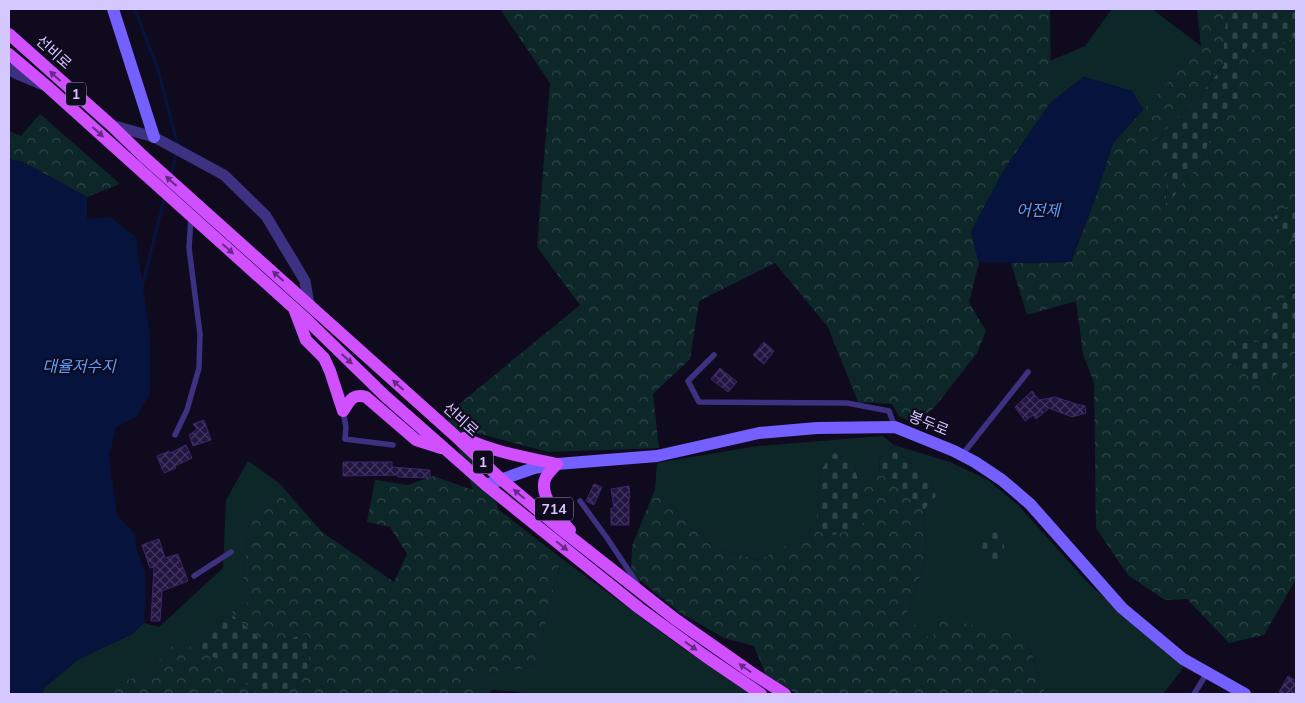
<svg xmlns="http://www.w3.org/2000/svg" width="1305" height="703" viewBox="0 0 1305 703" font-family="Mulish,'Noto Sans KR',sans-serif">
<defs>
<pattern id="forest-crowns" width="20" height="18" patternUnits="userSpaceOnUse" patternTransform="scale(1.25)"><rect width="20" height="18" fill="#0d2729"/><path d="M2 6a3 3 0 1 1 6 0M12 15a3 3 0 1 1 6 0" fill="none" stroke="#2f4549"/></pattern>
<pattern id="cemetery-stones" width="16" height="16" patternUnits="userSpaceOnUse" patternTransform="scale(1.25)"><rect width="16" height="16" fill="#0d2729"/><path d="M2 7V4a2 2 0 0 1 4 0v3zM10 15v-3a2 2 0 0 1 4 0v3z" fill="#2f4549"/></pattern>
<pattern id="building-cross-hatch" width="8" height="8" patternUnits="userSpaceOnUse" patternTransform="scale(1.25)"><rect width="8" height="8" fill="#231541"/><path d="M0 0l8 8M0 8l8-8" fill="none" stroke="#42365e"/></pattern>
</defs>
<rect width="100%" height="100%" fill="#100a1f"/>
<g fill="#0d2729">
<polygon points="1112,9 1152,9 1201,46 1143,110 1132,91 1084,77 1051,102 1050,61 1085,46"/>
<polygon points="883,436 894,445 950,462 988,480 1018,505 1089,584 1184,667 1163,694 1045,694 1043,686 1026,637 931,641 906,616 927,557 923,511 936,496 930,476 912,464 894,445 879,454 880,476 858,481 854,462 820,471 816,529 761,560 715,549 655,489 657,463 758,446"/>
<polygon points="248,461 279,483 249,523 243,578 253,599 230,613 188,646 177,641 147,672 112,687 106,694 42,694 45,687 79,659 132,634 144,623 159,627 223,568 226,500"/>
<polygon points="561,558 681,647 750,694 520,694 521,692 493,690 487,694 475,694 460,678 535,666"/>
</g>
<g fill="url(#forest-crowns)">
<polygon points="500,9 1050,9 1051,102 1004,170 971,232 979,263 969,302 986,331 977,353 934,408 914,423 899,416 892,404 858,402 828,327 775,263 699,301 690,359 653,394 659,448 548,452 465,430 499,510 561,558 535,666 461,678 475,694 283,694 309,670 307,634 267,644 230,613 253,599 243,578 249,523 279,483 322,532 394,582 407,554 390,527 367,522 375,480 408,485 433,476 473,490 446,415 580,305 537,247 550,83"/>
<polygon points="1197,9 1228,9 1224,36 1224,64 1194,103 1151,143 1168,158 1166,205 1201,162 1220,114 1240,96 1236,68 1248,46 1266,55 1296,36 1296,200 1274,217 1282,235 1296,239 1296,290 1267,312 1271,341 1240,343 1225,360 1296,338 1296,579 1264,635 1229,643 1187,599 1165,600 1128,575 1096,528 1094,383 1083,354 1076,301 1027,315 1011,263 1071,262 1094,202 1113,143 1201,46"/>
<polygon points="40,114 120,184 87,197 23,162 9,159 9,131 21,136"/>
<polygon points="886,474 923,511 927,557 906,616 931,640 941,618 1026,637 1043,686 1045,694 797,694 766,675 754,646 724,638 679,612 631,573 632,546 655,489 715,549 760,560 816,529 831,536 863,525 858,481"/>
<polygon points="177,641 229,664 255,694 106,694 111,687 147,672"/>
</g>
<g fill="url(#cemetery-stones)">
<polygon points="1228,9 1296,9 1296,36 1266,55 1248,46 1236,68 1241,96 1220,114 1201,162 1166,206 1168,158 1151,143 1194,103 1224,65 1224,36"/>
<polygon points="1296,200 1296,239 1282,235 1274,217"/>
<polygon points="1296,292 1296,338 1289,340 1290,365 1260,385 1225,360 1240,343 1271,341 1267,312 1283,299"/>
<polygon points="894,445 912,464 930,476 936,496 923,511 886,475 880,476 879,454"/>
<polygon points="834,453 854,462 858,481 864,525 831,536 816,529 820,471"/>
<polygon points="993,527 1004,545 1003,563 993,568 976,551"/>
<polygon points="230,613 267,644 307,634 309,670 283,694 255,694 229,664 188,646"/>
</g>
<g fill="#05133d">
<polygon points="1084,77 1132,91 1143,110 1113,143 1094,202 1077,244 1071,262 979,263 971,232 1004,170 1051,102"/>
<polygon points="9,159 23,162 87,197 87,219 110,217 136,237 150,336 150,394 136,417 116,427 109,457 117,515 135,534 137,551 145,572 146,598 144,623 132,634 79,659 45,687 42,694 9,694"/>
</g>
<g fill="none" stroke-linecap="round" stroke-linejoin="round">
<g stroke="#05133d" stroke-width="3">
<polyline points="135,9 158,70 178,146"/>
<polyline points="171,175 177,152"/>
<polyline points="142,287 165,196"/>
</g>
</g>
<g fill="url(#building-cross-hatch)" stroke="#3c256f">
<polygon points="764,342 774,351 764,364 753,355"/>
<polygon points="720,368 737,382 728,392 711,379"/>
<polygon points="1032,391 1039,400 1055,397 1076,404 1085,406 1086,413 1072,417 1049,408 1036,419 1033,415 1025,421 1015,407"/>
<polygon points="204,420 211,440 193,446 189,435 197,429 193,424"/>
<polygon points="186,445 192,458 175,466 176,468 164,473 157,456 169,451 170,453"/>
<polygon points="343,462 392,462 392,467 430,470 430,478 398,477 398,475 343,476"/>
<polygon points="594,484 602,487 594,505 586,501"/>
<polygon points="629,486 630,497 629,498 629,525 611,525 611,508 614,508 611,489"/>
<polygon points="159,539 165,558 178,554 188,581 162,591 160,621 151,621 154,567 150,568 142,545"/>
<polygon points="1288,676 1296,681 1296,689 1293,694 1283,694 1279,692"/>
</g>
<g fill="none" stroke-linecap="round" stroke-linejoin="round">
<g stroke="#3d3182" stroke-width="5.5">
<polyline points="714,355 688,381 699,402 847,403 889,411 895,427"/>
<polyline points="343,411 346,427 345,439 393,445"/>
<polyline points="175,435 187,410 199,368 200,334 189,248 191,217"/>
<polyline points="962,455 1028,372"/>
<polyline points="580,501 607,538 637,583"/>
<polyline points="194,576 231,552"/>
<polyline points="1194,694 1207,673"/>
</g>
<g stroke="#3d3182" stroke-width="11">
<polyline points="9,69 17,74 43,85"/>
<polyline points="111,125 154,137 224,175 266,216 305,281 309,304"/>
</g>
<g stroke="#745fff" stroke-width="12">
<polyline points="113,9 154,137"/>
<polyline points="486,485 534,468 557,464 657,456 759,433 817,428 895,427 954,451 975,462 1002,480 1030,504 1122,608 1183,659 1245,694"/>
</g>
<g stroke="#d04fff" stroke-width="12">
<polyline points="9,34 111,125 143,156 452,433 502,480 558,527 675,619 752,673 785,694"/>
<polyline points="9,54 49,88 139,169 306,319 385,396 486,485 639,608 705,656 761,694"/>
<path d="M295,311L306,340L324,358L330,371L343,411C350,401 352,393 366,397L416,440L441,448"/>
<path d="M464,438C493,452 525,457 557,464C553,468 549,472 546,477C537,494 559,518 570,530"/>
</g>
</g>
<defs><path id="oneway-solid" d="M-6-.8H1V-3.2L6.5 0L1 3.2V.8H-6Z" transform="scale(1.25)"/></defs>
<g fill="#662984">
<use href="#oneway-solid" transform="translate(55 76) rotate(-138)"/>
<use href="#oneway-solid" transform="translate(98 132) rotate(42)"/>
<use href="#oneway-solid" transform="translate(171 181) rotate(-138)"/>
<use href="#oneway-solid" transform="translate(228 249) rotate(42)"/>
<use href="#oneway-solid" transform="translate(278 276) rotate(-138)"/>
<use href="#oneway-solid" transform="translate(347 359) rotate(43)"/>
<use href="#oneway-solid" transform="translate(398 385) rotate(-138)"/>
<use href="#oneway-solid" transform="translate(519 494) rotate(-140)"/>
<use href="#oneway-solid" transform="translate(562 546) rotate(39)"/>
<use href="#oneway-solid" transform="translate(691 646) rotate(36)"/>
<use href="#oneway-solid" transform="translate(745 668) rotate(-145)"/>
</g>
<g text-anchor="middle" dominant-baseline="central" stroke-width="4.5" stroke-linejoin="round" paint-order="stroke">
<g fill="#100a1f" stroke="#998fbc" stroke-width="1">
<rect x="66" y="82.5" width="20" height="23" rx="4"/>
<rect x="473" y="450.5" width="20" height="23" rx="4"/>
<rect x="535" y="497.5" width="38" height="23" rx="4"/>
</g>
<g font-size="14" font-weight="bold" fill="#d4c8ff">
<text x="76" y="94">1</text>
<text x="483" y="462">1</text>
<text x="554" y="509">714</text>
</g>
<g font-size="15" fill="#d4c8ff" stroke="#100a1f">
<text transform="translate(54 52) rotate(42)">선비로</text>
<text transform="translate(461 419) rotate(42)">선비로</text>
<text transform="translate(929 423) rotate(22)">봉두로</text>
</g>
<g font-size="16" font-style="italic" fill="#569fff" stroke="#100a1f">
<text x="1038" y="210">어전제</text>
<text x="79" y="366">대율저수지</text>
</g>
</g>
<rect width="1305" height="703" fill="none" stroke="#d4c8ff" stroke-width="20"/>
</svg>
